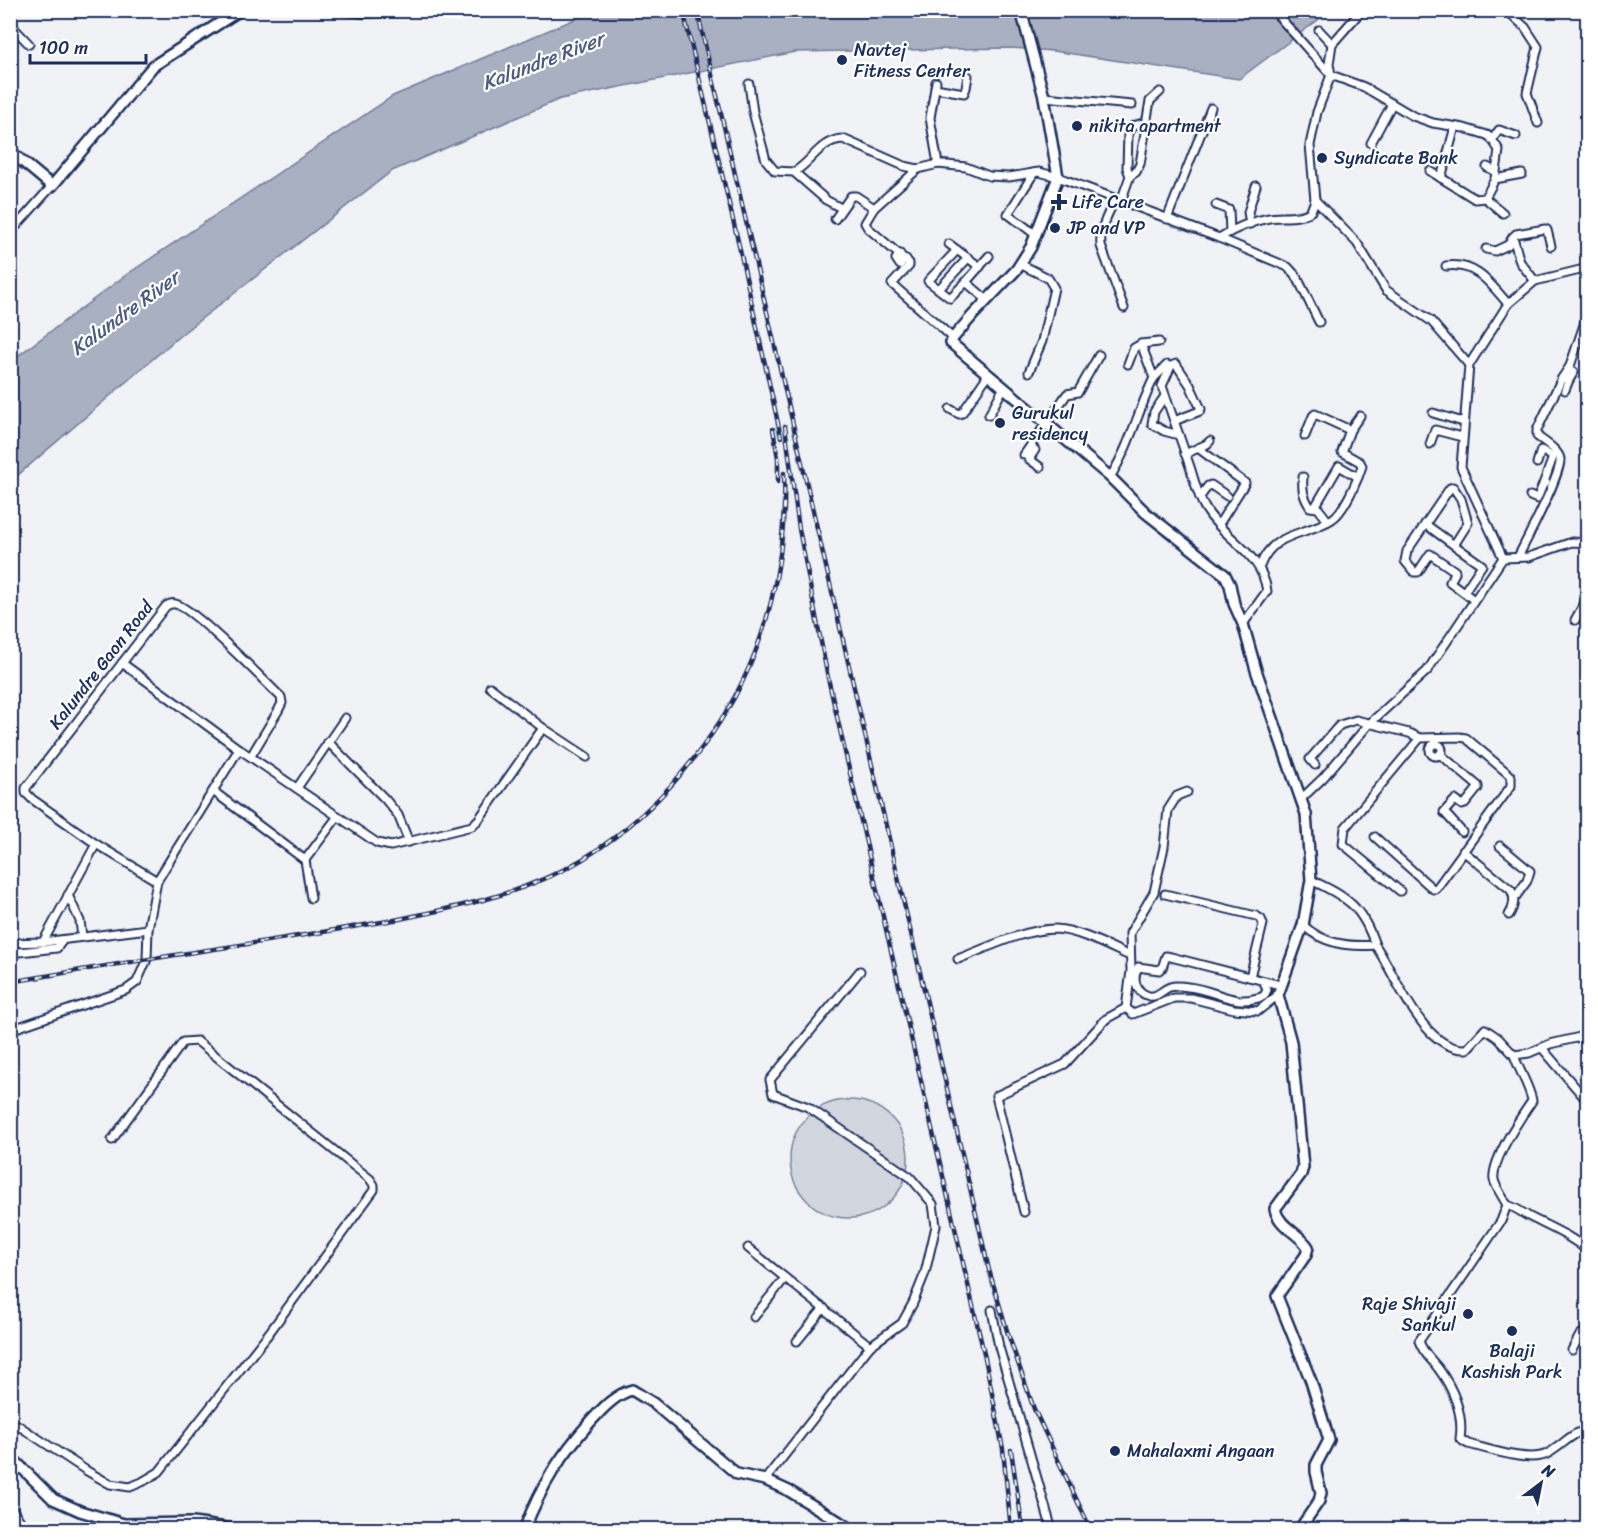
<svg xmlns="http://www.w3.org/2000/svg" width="1598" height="1540" viewBox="0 0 1598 1540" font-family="Sriracha,sans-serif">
<rect width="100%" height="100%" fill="#f1f2f5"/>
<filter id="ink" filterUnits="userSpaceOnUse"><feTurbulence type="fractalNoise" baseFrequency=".0167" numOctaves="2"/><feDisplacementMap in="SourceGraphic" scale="12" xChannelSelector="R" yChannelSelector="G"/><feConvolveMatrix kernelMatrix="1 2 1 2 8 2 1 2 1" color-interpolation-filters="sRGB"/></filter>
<g filter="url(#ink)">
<circle fill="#d2d6df" stroke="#76829e" stroke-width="1.5" cx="849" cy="1159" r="59"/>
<polygon fill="#a8b0c2" stroke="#707c9a" stroke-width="1.5" points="594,11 1330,11 1239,79 1053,51 1011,48 795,52 560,99 392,171 183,333 11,481 11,361 126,275 393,96"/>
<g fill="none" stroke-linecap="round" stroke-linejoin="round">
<g stroke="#1b2f5e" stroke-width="11">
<g id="street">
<polyline points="1273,10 1331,75 1364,87 1413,116 1433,123 1464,128 1487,135 1491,138 1499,150 1495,179 1485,198 1475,199 1430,171"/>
<polyline points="1506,10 1525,27 1538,47 1527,93 1538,123"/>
<polyline points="10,24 29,44"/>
<polyline points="1319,30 1332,44"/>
<polyline points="936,82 930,118 938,164"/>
<path d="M749,84L753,112L766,160L775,171L794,172C812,162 820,140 843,139L904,166L918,169L938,164L966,167L989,176L1009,177L1039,172L1058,177L1219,238L1288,267L1297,277L1319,322"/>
<polyline points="935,88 964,93 966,88 968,76"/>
<polyline points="1044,97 1132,105"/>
<polyline points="1146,124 1150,101 1160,92"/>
<polyline points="1492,140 1499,130 1516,136"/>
<polyline points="1371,143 1392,104"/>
<polyline points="1487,167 1495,171"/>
<polyline points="918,169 874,208 865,223 868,228 909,263 909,266 892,284 953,338"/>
<polyline points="794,172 826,200 841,208"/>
<polyline points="1034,173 1008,214 1036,235"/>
<polyline points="1441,178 1455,127"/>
<polyline points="1495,179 1522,174"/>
<polyline points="1485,198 1503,213"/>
<path d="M1115,199C1108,215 1099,228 1101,246L1124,308"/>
<polyline points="1315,200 1357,243 1386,290 1431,321 1469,365"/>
<polyline points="1121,201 1130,176 1127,168 1128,134 1133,126 1143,123 1146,127 1140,164 1136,172 1130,176"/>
<polyline points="1216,205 1229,210 1230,232"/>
<polyline points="835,219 851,196 856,196 874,208"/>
<polyline points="1167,219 1211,108"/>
<polyline points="1250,224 1248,212 1256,186"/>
<polyline points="10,233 52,186"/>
<polyline points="1513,237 1516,234 1545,229 1547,230 1551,246"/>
<path d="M1219,238C1234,229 1252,221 1269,218C1282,216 1300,219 1311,211L1315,200L1310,145L1317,112L1331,75L1329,64L1332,44L1362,10"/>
<polyline points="949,244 957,250 928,281 950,298 966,282"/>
<polyline points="1486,249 1495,251 1508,245 1513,237 1520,262 1535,281"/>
<polyline points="957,250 980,267"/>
<polyline points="900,254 896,259 900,265 906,259"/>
<polyline points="1020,264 1048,278 1054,288 1042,341 1029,372"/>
<path d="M1446,266C1476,262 1491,284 1508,304"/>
<polyline points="939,289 968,258"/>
<polyline points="987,300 966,282 989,256"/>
<polyline points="1141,344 1159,342"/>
<polyline points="1154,378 1167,365"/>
<polyline points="1562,378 1569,380 1574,372"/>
<polyline points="1565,390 1569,380"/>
<polyline points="1165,396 1154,412 1152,424 1164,431 1179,435"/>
<polyline points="950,409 959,414 962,413 988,375"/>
<polyline points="1433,413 1463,422"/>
<polyline points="989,415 1003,389"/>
<path d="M1174,421L1200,411L1201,409L1190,385L1176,364L1171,366L1162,386C1171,412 1180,438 1189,464C1194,478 1197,495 1205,508C1224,540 1261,551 1267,591L1243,624"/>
<polyline points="1305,436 1313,416 1315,414 1350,430"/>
<polyline points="1430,444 1435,430 1462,437"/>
<polyline points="1030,447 1035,450 1029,459 1040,467"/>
<polyline points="1198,448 1245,483 1219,524"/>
<polyline points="1185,454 1207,444 1210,441"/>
<polyline points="1024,455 1067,394 1078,392 1099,355"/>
<polyline points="1537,463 1541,450 1553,457 1544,482"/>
<path d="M1110,477C1130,447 1138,410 1154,378L1141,344L1134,348L1128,364"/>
<path d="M1303,477C1302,490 1303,496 1310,507L1318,508L1328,521"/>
<polyline points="1530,496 1537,499 1544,482 1546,483"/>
<polyline points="1200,497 1208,486 1211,485 1227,496"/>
<polyline points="1315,507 1339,466 1358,477"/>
<polyline points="1425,524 1454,545"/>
<path d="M1518,557C1526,541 1562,473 1560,459C1559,450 1544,442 1537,436V430L1562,378L1570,366L1587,316"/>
<polyline points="1503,558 1461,467 1469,365 1508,304 1535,281 1588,268"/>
<path d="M1260,566C1273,531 1305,536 1332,519C1344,512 1358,479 1362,466L1360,462L1342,452L1350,430L1360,416"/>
<polyline points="1464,592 1482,565 1454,545 1468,523 1461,499 1453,487 1450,488 1407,551 1405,561 1414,572 1418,572 1430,554 1455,571 1455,573 1450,582 1474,600"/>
<polyline points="1575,620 1588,597"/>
<polyline points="122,663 239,749"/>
<polyline points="490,687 543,728 587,757"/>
<polyline points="328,742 385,799 398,815 409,842"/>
<circle cx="1436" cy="750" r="6"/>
<polyline points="1440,754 1478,786 1478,788 1465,804 1462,805 1455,800 1444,812 1462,832"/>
<polyline points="1315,765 1310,759 1336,729 1340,725 1356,720 1409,733 1420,738 1459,737 1466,738 1511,776 1511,786 1436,889 1433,889 1375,837"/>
<polyline points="297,788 345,718"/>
<polyline points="213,791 305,860 311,898"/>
<polyline points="1187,792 1177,796 1168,810 1164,847 1154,892 1130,933 1131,971 1126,1008 1133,1014 1174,998 1191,998 1234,1009 1258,1011 1278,995"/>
<polyline points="1301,799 1323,778 1369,724 1427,671 1503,558 1529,557 1572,542 1588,543"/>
<polyline points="1500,846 1530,871 1527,881 1514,899"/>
<path d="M1463,851L1511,890C1516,899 1514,907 1509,915"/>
<polyline points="305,860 338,816"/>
<path d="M1311,880C1347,897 1362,906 1375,945"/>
<path d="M157,881L96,844L32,799L26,793V788L166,606C170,604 172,603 175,604C192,606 264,681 281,697L282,703L278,711L251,756"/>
<polyline points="1400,891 1343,844 1345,828 1420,738"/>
<polyline points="1165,894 1256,916 1261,919 1263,924 1250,977"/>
<polyline points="68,895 80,921 82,937"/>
<path d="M1303,925C1323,944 1348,947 1375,945C1396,974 1423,1052 1467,1049L1485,1029L1498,1038L1514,1055L1529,1053L1550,1044L1580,1037L1588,1041"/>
<polyline points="43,942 96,844"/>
<polyline points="10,943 43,942 148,929"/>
<polyline points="10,953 57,948 63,940"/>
<path d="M958,959C987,948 1024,929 1056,929C1078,930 1110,947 1130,956"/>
<path d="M1264,982L1267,990L1264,996C1233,1008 1218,990 1188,987C1182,986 1176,985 1170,987C1163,989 1157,998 1149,996C1135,992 1132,979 1138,967L1159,970L1162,968L1166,956L1171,957L1280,985"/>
<polyline points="10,1030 126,990 137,982 147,959 148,929 157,881 239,749 377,843 391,846 472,826 479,819 543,728"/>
<polyline points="1542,1048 1588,1102"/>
<path d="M1514,1055C1518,1068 1531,1090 1532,1101C1521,1117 1491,1160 1494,1180C1496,1188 1503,1197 1507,1205L1501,1221L1419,1341C1423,1353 1431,1359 1438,1368C1453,1388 1464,1414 1460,1439L1468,1444C1489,1449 1528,1463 1547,1454C1562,1446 1571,1433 1588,1429"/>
<path d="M1507,1205C1515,1207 1521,1212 1528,1216C1549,1227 1570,1235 1588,1251"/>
<polyline points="1024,1212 996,1096 1065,1064 1106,1019 1126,1008"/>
<polyline points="748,1248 870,1346"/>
<polyline points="1588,1263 1588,1266"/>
<polyline points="992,1310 999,1347 1052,1530"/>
<polyline points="754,1317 785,1278"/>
<polyline points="797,1341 824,1308"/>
<polyline points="1572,1350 1580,1335 1588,1330"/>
<polyline points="10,1420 87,1471 110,1484 130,1487 142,1482 159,1472 269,1333 374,1190 374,1185 370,1179 197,1041 183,1042 112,1140"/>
<polyline points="765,1480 870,1346 902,1323 913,1303 925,1273 936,1226 933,1204 910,1177 808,1107 773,1094 770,1080 860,971"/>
</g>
</g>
<g stroke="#1b2f5e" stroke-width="14">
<g id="secondary">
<polyline points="346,10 364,12 405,10"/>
<path d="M1021,10L1044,97L1058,177L1031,247L1017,269L973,315L953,338L951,343L1110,477L1146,513L1225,575L1230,585L1234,604L1243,624L1256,670L1306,814L1311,880L1303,925L1278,995L1291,1042L1303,1167L1301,1174L1275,1209C1279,1227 1299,1233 1308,1247L1306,1255L1277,1296L1311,1381L1329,1440L1316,1465V1472L1321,1493L1319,1501L1299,1530"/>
<polyline points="10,151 52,186 153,66 240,10"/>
<polyline points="10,1456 53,1499 80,1511 124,1524 193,1523 240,1530"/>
<path d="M524,1530C542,1484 560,1456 592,1420C603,1408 616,1394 632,1390L653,1403L737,1474L765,1480L789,1491L853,1530"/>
</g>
</g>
<g stroke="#1b2f5e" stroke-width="16">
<polyline id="highway" points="10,1510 23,1530"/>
</g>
<use href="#street" stroke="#fff" stroke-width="7"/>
<use href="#secondary" stroke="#fff" stroke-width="9"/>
<use href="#highway" stroke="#fff" stroke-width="12"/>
<g stroke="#1b2f5e" stroke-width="4.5">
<g id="rail">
<polyline points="683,10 738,241 781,437"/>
<polyline points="697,10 989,1270 1008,1334 1034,1409 1091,1530"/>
<polyline points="785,426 799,529 828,678 985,1358 1003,1449 1011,1530"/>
<polyline points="773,429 778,458 778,482"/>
<path d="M10,982C92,968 173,955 254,943C301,936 347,928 394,920C459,907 525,894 583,859C638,825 684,777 719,723C767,650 787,560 784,473"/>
<polyline points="1011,1450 1023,1530"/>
</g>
</g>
<use href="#rail" stroke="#fff" stroke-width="2" stroke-dasharray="7" stroke-linecap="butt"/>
</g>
</g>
<g fill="#1b2f5e" stroke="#fff" stroke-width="2">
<circle cx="842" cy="60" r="6"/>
<circle cx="1077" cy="126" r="6"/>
<circle cx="1322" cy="158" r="6"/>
<path d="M1056 193h6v6h6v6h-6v6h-6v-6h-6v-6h6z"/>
<circle cx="1055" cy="228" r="6"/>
<circle cx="1000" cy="423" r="6"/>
<circle cx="1468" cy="1314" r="6"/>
<circle cx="1512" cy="1331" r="6"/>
<circle cx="1115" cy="1451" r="6"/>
</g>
<g text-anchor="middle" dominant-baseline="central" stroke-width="4.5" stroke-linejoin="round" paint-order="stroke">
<g font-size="18" fill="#1b2f5e" stroke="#fff" text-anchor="start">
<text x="854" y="50">Navtej<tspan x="854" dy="21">Fitness Center</tspan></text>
<text x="1089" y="126">nikita apartment</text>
<text x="1334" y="158">Syndicate Bank</text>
<text x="1072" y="202">Life Care</text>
<text x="1067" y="228">JP and VP</text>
<text x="1012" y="413">Gurukul<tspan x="1012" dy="21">residency</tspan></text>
<text x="1456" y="1304" text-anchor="end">Raje Shivaji<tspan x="1456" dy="21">Sankul</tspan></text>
<text x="1512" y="1351" text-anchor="middle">Balaji<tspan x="1512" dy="21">Kashish Park</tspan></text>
<text x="1127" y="1451">Mahalaxmi Angaan</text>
</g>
<g font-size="18" fill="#1b2f5e" stroke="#fff">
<text transform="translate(101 665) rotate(-52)">Kalundre Gaon Road</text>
</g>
<g font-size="20" font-style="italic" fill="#4c5c81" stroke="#fff">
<text transform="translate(543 61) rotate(-21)">Kalundre River</text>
<text transform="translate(125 313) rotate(-36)">Kalundre River</text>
</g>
</g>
<rect width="1598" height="1540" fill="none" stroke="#fff" stroke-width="36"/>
<rect x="18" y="18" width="1562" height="1504" fill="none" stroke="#1b2f5e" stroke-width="2" filter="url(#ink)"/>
<g transform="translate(1541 1483) rotate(32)" stroke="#ffffff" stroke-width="4.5" paint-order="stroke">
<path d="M0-4.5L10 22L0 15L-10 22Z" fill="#1b2f5e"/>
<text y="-9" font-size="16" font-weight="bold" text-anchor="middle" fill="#1b2f5e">N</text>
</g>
<path d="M30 54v9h116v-9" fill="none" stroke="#1b2f5e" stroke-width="3"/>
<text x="39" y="54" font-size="18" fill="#1b2f5e" stroke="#ffffff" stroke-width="4.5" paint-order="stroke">100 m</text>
</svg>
